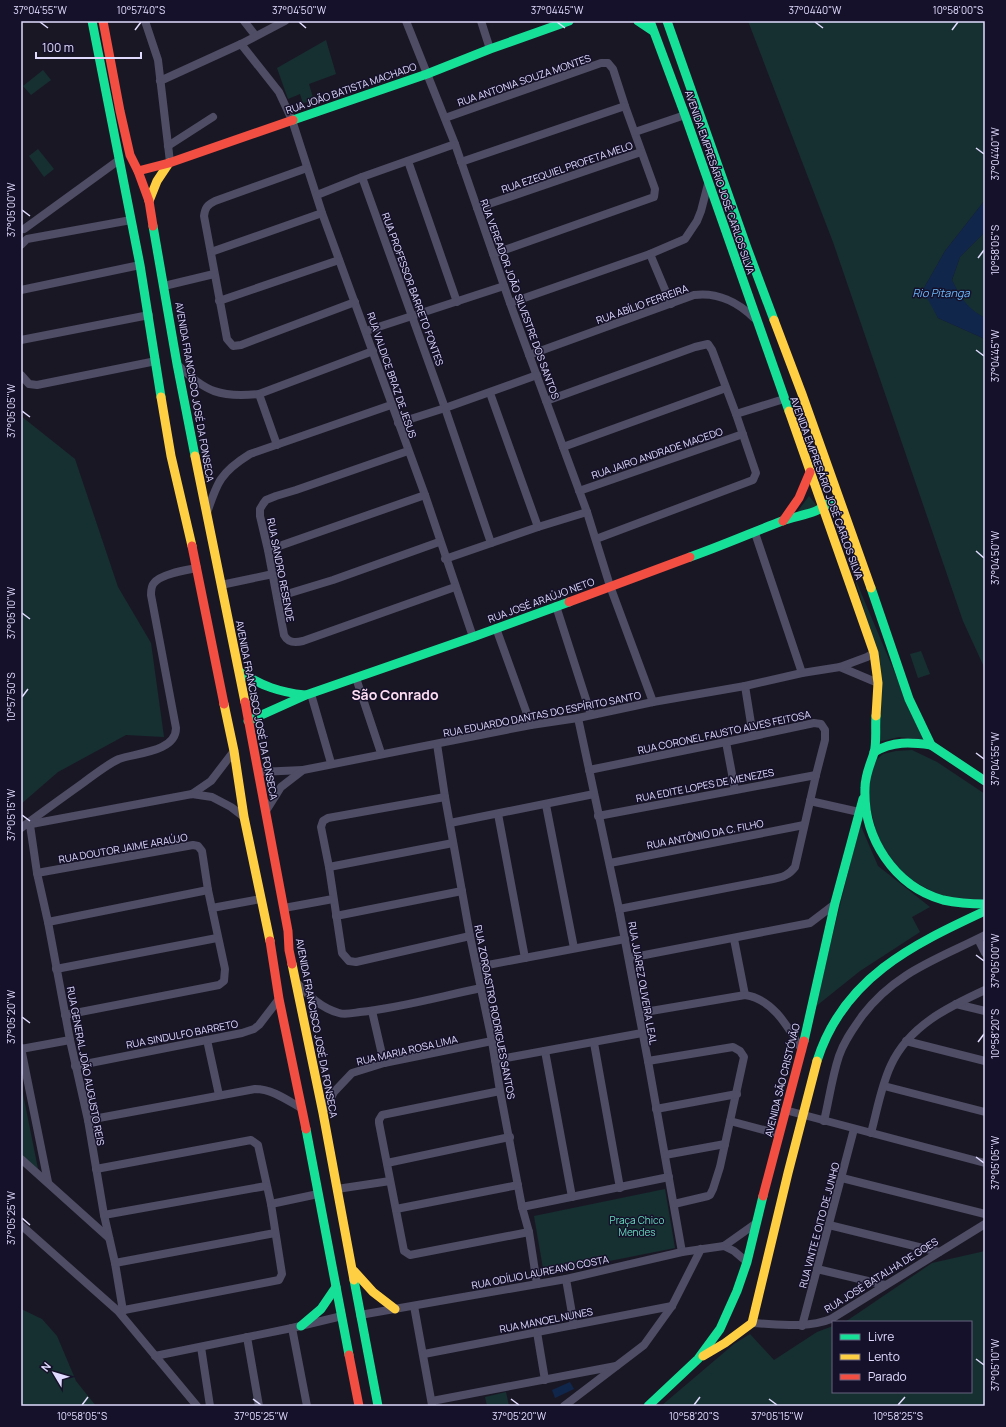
<svg xmlns="http://www.w3.org/2000/svg" width="1006" height="1427" viewBox="0 0 1006 1427" font-family="Manrope,sans-serif">
<rect width="100%" height="100%" fill="#1a1724"/>
<g fill="#163031">
<polygon points="748,21 985,21 985,200 945,251 924,288 938,318 985,339 985,669 963,621 833,242"/>
<polygon points="326,40 336,74 309,84 314,101 303,103 300,94 288,99 277,68"/>
<polygon points="43,70 51,80 31,95 23,86"/>
<polygon points="38,149 54,169 44,177 29,156"/>
<path d="M985,232V318C966,308 961,299 952,280L960,257Z"/>
<polygon points="21,416 75,459 118,587 151,643 164,737 126,735 58,772 21,804"/>
<polygon points="809,496 817,506 795,515"/>
<polygon points="854,576 915,721 924,740 899,737 878,742 876,650"/>
<polygon points="921,651 930,674 918,678 910,654"/>
<polygon points="912,750 937,762 985,794 985,900 947,899 901,875 878,839 868,798 870,777 875,761 883,754 896,751"/>
<polygon points="860,824 878,866 930,907 912,917 920,932 860,971 815,1007"/>
<polygon points="21,1084 39,1174 21,1157"/>
<polygon points="665,1189 675,1248 544,1274 534,1216"/>
<polygon points="985,1251 985,1406 661,1406 734,1344 750,1334 774,1360 817,1332 833,1326 833,1392 971,1392 971,1322 843,1322 848,1320 932,1263"/>
<polygon points="21,1309 42,1319 57,1336 76,1381 96,1406 21,1406"/>
<polygon points="506,1392 509,1406 487,1406 485,1397"/>
</g>
<g fill="#11264b">
<path d="M985,200V232L960,257L952,280C961,298 967,308 985,318V339L938,318L926,296L924,288L945,251Z"/>
<polygon points="570,1382 574,1389 555,1398 552,1390"/>
</g>
<g fill="none" stroke-linecap="round" stroke-linejoin="round">
<g stroke="#4e4d65" stroke-width="8">
<polyline points="145,21 158,60 170,162"/>
<polyline points="244,21 255,35"/>
<polyline points="406,21 455,144 510,303 587,512 610,586 653,702"/>
<polyline points="481,21 490,49"/>
<polyline points="241,44 279,92 292,120 322,213 425,495 473,637"/>
<polyline points="160,81 241,44 285,21"/>
<polyline points="445,118 601,63 608,63 613,69 625,106 655,189 654,197 493,254"/>
<polyline points="635,132 685,115"/>
<polyline points="168,146 213,117"/>
<polyline points="408,161 457,302"/>
<polyline points="461,162 625,106"/>
<path d="M307,168L215,201C207,205 205,208 204,216L227,339L233,346L241,345L355,302"/>
<polyline points="362,177 445,408 491,543"/>
<polyline points="317,195 362,177 455,144"/>
<polyline points="477,208 641,152"/>
<polyline points="24,229 119,160"/>
<polyline points="21,245 27,239 131,220"/>
<polyline points="211,252 322,213"/>
<polyline points="650,254 671,304"/>
<polyline points="164,286 214,274"/>
<polyline points="21,290 140,265"/>
<polyline points="219,301 339,260"/>
<polyline points="510,303 650,254 685,239 697,221 701,211 708,184"/>
<polyline points="366,331 504,286"/>
<polyline points="21,340 149,315"/>
<path d="M529,355L694,295C717,292 738,302 754,318"/>
<path d="M178,365C205,392 221,398 259,394L373,351"/>
<polyline points="21,375 29,384 37,385 156,361"/>
<polyline points="490,393 538,527"/>
<polyline points="259,394 277,445"/>
<polyline points="546,401 695,347 708,344 712,350 736,414 756,473 753,480 596,539"/>
<polyline points="736,414 784,399"/>
<polyline points="398,423 445,408 537,375"/>
<polyline points="563,447 726,388"/>
<path d="M408,451L296,490L276,496L266,500L263,504L260,509V516L268,550L284,635C288,643 295,643 303,641L455,587"/>
<polyline points="579,491 743,434"/>
<path d="M207,513C217,482 221,472 250,454L391,405"/>
<polyline points="755,533 802,673"/>
<polyline points="268,550 425,495"/>
<polyline points="445,559 538,527 587,512"/>
<polyline points="221,585 273,574"/>
<polyline points="277,597 333,580 439,542"/>
<polyline points="556,606 591,715"/>
<polyline points="496,628 531,725"/>
<polyline points="840,667 878,683"/>
<polyline points="356,678 381,753"/>
<polyline points="745,686 753,736"/>
<polyline points="311,694 331,763"/>
<polyline points="578,718 619,909 648,1061 682,1252"/>
<polyline points="726,742 735,790"/>
<polyline points="437,744 445,797 470,936 492,1041 500,1091 522,1207 529,1232 537,1284"/>
<path d="M589,770L726,742L814,723L821,724L825,730V740L816,775L795,867C789,875 783,877 773,879L619,909"/>
<polyline points="259,772 303,770"/>
<polyline points="192,794 211,781 234,751"/>
<polyline points="445,797 328,818 323,821 321,827 329,867 342,953 349,961 356,962 470,936"/>
<polyline points="810,801 859,812"/>
<polyline points="546,805 574,948"/>
<polyline points="266,811 281,787 303,770 531,725 578,718 653,702 745,686 802,673 840,667 867,657 874,653"/>
<polyline points="498,814 525,958"/>
<polyline points="598,816 816,775"/>
<polyline points="450,823 594,794"/>
<polyline points="26,825 192,794 212,797 231,807 244,817"/>
<polyline points="30,825 37,873 48,922 70,1040 88,1120 104,1215 115,1263 123,1311"/>
<path d="M21,828C41,813 62,798 83,783C94,775 106,765 119,759C136,753 176,752 176,728L151,595C151,591 151,586 154,583C160,574 187,570 197,568"/>
<polyline points="610,863 804,825"/>
<polyline points="329,867 453,843"/>
<polyline points="37,873 193,845 198,846 202,851 208,890 225,969 224,981 219,985 65,1015"/>
<polyline points="212,908 261,899"/>
<polyline points="284,908 333,899"/>
<polyline points="336,916 462,891"/>
<polyline points="48,922 208,890"/>
<polyline points="734,939 745,995"/>
<polyline points="978,939 985,953"/>
<polyline points="629,958 810,923 835,904"/>
<polyline points="477,967 625,939"/>
<polyline points="56,969 217,938"/>
<path d="M297,983C309,996 321,1008 339,1013C345,1015 353,1013 360,1012C399,1008 442,996 481,988"/>
<polyline points="956,1004 985,1011"/>
<polyline points="372,1011 384,1063"/>
<path d="M639,1013L745,995C773,999 788,1027 802,1050"/>
<polyline points="207,1040 219,1095"/>
<polyline points="906,1041 985,1061"/>
<polyline points="594,1043 620,1188"/>
<polyline points="21,1048 48,1182"/>
<polyline points="21,1049 70,1040"/>
<polyline points="545,1051 572,1197"/>
<polyline points="495,1060 642,1033"/>
<polyline points="648,1061 733,1047 740,1051 744,1057 720,1167 713,1189 710,1195 708,1196 674,1204"/>
<polyline points="75,1066 242,1033 254,1029 259,1025 279,999"/>
<polyline points="884,1086 985,1112"/>
<polyline points="500,1091 382,1115 379,1120 379,1123 403,1246 404,1251 410,1255 529,1232"/>
<polyline points="656,1109 737,1094"/>
<polyline points="785,1110 985,1163"/>
<polyline points="323,1112 334,1092 352,1073 384,1063 492,1041"/>
<path d="M88,1120L255,1089C272,1089 287,1100 301,1108"/>
<polyline points="730,1121 779,1134"/>
<path d="M824,1121C829,1100 832,1077 839,1056C844,1041 853,1029 862,1016C895,972 938,959 985,935"/>
<path d="M871,1133C877,1111 881,1086 891,1065C909,1026 948,1007 985,990"/>
<polyline points="665,1155 725,1144"/>
<polyline points="21,1159 109,1238"/>
<polyline points="387,1163 510,1137"/>
<polyline points="96,1169 251,1140 258,1145 271,1204 282,1274 279,1280 119,1311"/>
<polyline points="842,1178 985,1214"/>
<polyline points="337,1189 390,1181"/>
<polyline points="271,1204 318,1194"/>
<polyline points="522,1207 669,1177"/>
<polyline points="396,1209 518,1185"/>
<polyline points="104,1215 266,1186"/>
<polyline points="21,1225 118,1311 197,1406"/>
<polyline points="829,1225 939,1252"/>
<polyline points="724,1246 734,1251 747,1262"/>
<polyline points="115,1263 275,1233"/>
<polyline points="817,1269 885,1285"/>
<polyline points="566,1279 574,1325"/>
<polyline points="414,1306 432,1405"/>
<polyline points="360,1315 566,1279 682,1252 724,1246 755,1224"/>
<path d="M752,1323C778,1324 806,1329 831,1319L985,1224"/>
<polyline points="802,1326 854,1129"/>
<polyline points="292,1328 307,1406"/>
<polyline points="537,1332 545,1380"/>
<polyline points="247,1337 259,1406"/>
<polyline points="201,1347 210,1406"/>
<polyline points="424,1354 672,1306"/>
<polyline points="155,1356 292,1328 342,1316"/>
<polyline points="432,1401 616,1366"/>
<polyline points="564,1406 644,1345 672,1306 701,1249"/>
</g>
<g stroke="#16e098" stroke-width="9">
<polyline points="92,21 140,265 161,397"/>
<polyline points="638,21 653,31"/>
<polyline points="650,21 685,115 789,411"/>
<polyline points="667,21 747,248 774,320"/>
<polyline points="293,120 427,74 490,49 569,21"/>
<polyline points="153,226 177,364 195,456"/>
<path d="M690,557C721,546 751,533 782,521C798,515 818,514 830,502"/>
<polyline points="871,588 909,699 931,745 985,781"/>
<path d="M240,672C262,686 279,692 305,695"/>
<path d="M876,716C875,727 877,743 874,753C870,765 865,775 865,788C863,838 894,886 943,900C957,903 971,904 985,904"/>
<polyline points="248,721 306,695 473,637 569,602"/>
<path d="M874,752C893,741 910,742 931,745"/>
<polyline points="804,1041 835,903 863,799"/>
<path d="M817,1061C843,978 912,945 985,911"/>
<polyline points="306,1129 349,1355"/>
<polyline points="354,1280 378,1406"/>
<polyline points="301,1326 321,1309 336,1287"/>
<polyline points="648,1406 698,1359 720,1329 737,1291 747,1262 763,1196"/>
</g>
<g stroke="#ffcf43" stroke-width="9">
<polyline points="149,201 157,181 169,163"/>
<polyline points="774,320 802,394 871,588"/>
<polyline points="161,397 171,456 192,546"/>
<polyline points="789,411 874,653 878,683 876,716"/>
<polyline points="195,456 245,702"/>
<polyline points="224,704 234,751 244,817 270,941"/>
<polyline points="292,964 323,1113 354,1280"/>
<polyline points="354,1271 373,1292 395,1309"/>
<polyline points="703,1356 725,1343 752,1323 788,1173 817,1061"/>
</g>
<g stroke="#f24e42" stroke-width="9">
<polyline points="103,21 120,111 130,155 138,171 149,201 153,226"/>
<polyline points="138,171 169,163 293,120"/>
<polyline points="783,521 799,498 810,472"/>
<polyline points="192,546 224,704"/>
<polyline points="569,602 690,557"/>
<polyline points="245,702 288,931 289,950 292,964"/>
<polyline points="270,941 279,999 306,1129"/>
<polyline points="763,1196 804,1041"/>
<polyline points="349,1355 359,1406"/>
</g>
</g>
<path fill="none" stroke="#e0dbfe" stroke-width="1.5" d="M40,22L48,28M299,22L306,28M557,22L565,28M815,22L823,28M135,30L141,22M952,30L958,22M976,148L984,154M22,210L30,216M978,258L984,250M976,350L984,356M22,411L30,417M976,551L984,558M22,613L30,619M22,697L28,689M976,753L984,759M22,815L30,821M976,955L984,961M22,1017L30,1023M978,1042L984,1034M976,1157L984,1163M22,1218L30,1225M976,1359L984,1365M253,1399L261,1405M511,1399L519,1405M769,1399L777,1405M82,1405L88,1397M694,1405L700,1397M898,1405L905,1397"/>
<g text-anchor="middle" dominant-baseline="central" stroke-width="3" stroke-linejoin="round" paint-order="stroke">
<g font-size="10" fill="#e0dbfe" stroke="#16112a">
<text transform="translate(524 80) rotate(-19)">RUA ANTONIA SOUZA MONTES</text>
<text transform="translate(351 88) rotate(-19)">RUA JOÃO BATISTA MACHADO</text>
<text transform="translate(567 167) rotate(-19)">RUA EZEQUIEL PROFETA MELO</text>
<text transform="translate(720 182) rotate(71)">AVENIDA EMPRESÁRIO JOSÉ CARLOS SILVA</text>
<text transform="translate(413 289) rotate(70)">RUA PROFESSOR BARRETO FONTES</text>
<text transform="translate(520 299) rotate(70)">RUA VEREADOR JOÃO SILVESTRE DOS SANTOS</text>
<text transform="translate(642 304) rotate(-20)">RUA ABÍLIO FERREIRA</text>
<text transform="translate(392 375) rotate(71)">RUA VALDICE BRAZ DE JESUS</text>
<text transform="translate(195 392) rotate(80)">AVENIDA FRANCISCO JOSÉ DA FONSECA</text>
<text transform="translate(657 453) rotate(-19)">RUA JAIRO ANDRADE MACEDO</text>
<text transform="translate(827 488) rotate(70)">AVENIDA EMPRESÁRIO JOSÉ CARLOS SILVA</text>
<text transform="translate(281 570) rotate(79)">RUA SANDRO RESENDE</text>
<text transform="translate(541 600) rotate(-20)">RUA JOSÉ ARAÚJO NETO</text>
<text transform="translate(257 710) rotate(79)">AVENIDA FRANCISCO JOSÉ DA FONSECA</text>
<text transform="translate(542 714) rotate(-11)">RUA EDUARDO DANTAS DO ESPÍRITO SANTO</text>
<text transform="translate(724 732) rotate(-12)">RUA CORONEL FAUSTO ALVES FEITOSA</text>
<text transform="translate(705 785) rotate(-11)">RUA EDITE LOPES DE MENEZES</text>
<text transform="translate(705 834) rotate(-11)">RUA ANTÔNIO DA C. FILHO</text>
<text transform="translate(123 848) rotate(-10)">RUA DOUTOR JAIME ARAÚJO</text>
<text transform="translate(643 983) rotate(80)">RUA JUAREZ OLIVEIRA LEAL</text>
<text transform="translate(495 1012) rotate(79)">RUA ZOROASTRO RODRIGUES SANTOS</text>
<text transform="translate(317 1028) rotate(79)">AVENIDA FRANCISCO JOSÉ DA FONSECA</text>
<text transform="translate(182 1034) rotate(-11)">RUA SINDULFO BARRETO</text>
<text transform="translate(407 1050) rotate(-13)">RUA MARIA ROSA LIMA</text>
<text transform="translate(86 1066) rotate(79)">RUA GENERAL JOÃO AUGUSTO REIS</text>
<text transform="translate(782 1080) rotate(-76)">AVENIDA SÃO CRISTÓVÃO</text>
<text transform="translate(819 1225) rotate(-75)">RUA VINTE E OITO DE JUNHO</text>
<text transform="translate(540 1272) rotate(-11)">RUA ODÍLIO LAUREANO COSTA</text>
<text transform="translate(881 1275) rotate(-32)">RUA JOSÉ BATALHA DE GOES</text>
<text transform="translate(546 1320) rotate(-11)">RUA MANOEL NUNES</text>
</g>
<g font-size="10" fill="#67dec1" stroke="#16112a">
<text x="637" y="1220">Praça Chico<tspan x="637" dy="12">Mendes</tspan></text>
</g>
<g font-size="11" font-style="italic" fill="#6cb9fb" stroke="#16112a">
<text x="941" y="292">Rio Pitanga</text>
</g>
<g font-size="14" font-weight="bold" fill="#feddf2" stroke="#16112a">
<text x="395" y="694">São Conrado</text>
</g>
</g>
<rect width="1006" height="1427" fill="none" stroke="#16112a" stroke-width="44"/>
<rect x="832" y="1321" width="140" height="72" fill="#16112a" stroke="#67627f"/>
<rect x="840" y="1334" width="20" height="6" fill="#16e098" stroke="#67627f"/>
<text x="868" y="1341" font-size="12" fill="#e0dbfe">Livre</text>
<rect x="840" y="1354" width="20" height="6" fill="#ffcf43" stroke="#67627f"/>
<text x="868" y="1361" font-size="12" fill="#e0dbfe">Lento</text>
<rect x="840" y="1374" width="20" height="6" fill="#f24e42" stroke="#67627f"/>
<text x="868" y="1381" font-size="12" fill="#e0dbfe">Parado</text>
<g transform="translate(54 1373) rotate(308)" stroke="#16112a" stroke-width="3" paint-order="stroke">
<path d="M0-3L7 15L0 10L-7 15Z" fill="#e0dbfe"/>
<text y="-6" font-size="11" font-weight="bold" text-anchor="middle" fill="#e0dbfe">N</text>
</g>
<path d="M36 52v6h105v-6" fill="none" stroke="#e0dbfe" stroke-width="2"/>
<text x="42" y="52" font-size="12" fill="#e0dbfe" stroke="#16112a" stroke-width="3" paint-order="stroke">100 m</text>
<rect x="22" y="22" width="962" height="1383" fill="none" stroke="#e0dbfe" stroke-width="1.5"/>
<g font-size="10" text-anchor="middle" fill="#e0dbfe">
<text x="40" y="14">37°04'55"W</text>
<text x="141" y="14">10°57'40"S</text>
<text x="299" y="14">37°04'50"W</text>
<text x="557" y="14">37°04'45"W</text>
<text x="815" y="14">37°04'40"W</text>
<text x="958" y="14">10°58'00"S</text>
<text transform="translate(995 154) rotate(-90)" y="4">37°04'40"W</text>
<text transform="translate(11 210) rotate(-90)" y="4">37°05'00"W</text>
<text transform="translate(995 250) rotate(-90)" y="4">10°58'05"S</text>
<text transform="translate(995 356) rotate(-90)" y="4">37°04'45"W</text>
<text transform="translate(11 411) rotate(-90)" y="4">37°05'05"W</text>
<text transform="translate(995 558) rotate(-90)" y="4">37°04'50"W</text>
<text transform="translate(11 613) rotate(-90)" y="4">37°05'10"W</text>
<text transform="translate(11 697) rotate(-90)" y="4">10°57'50"S</text>
<text transform="translate(995 759) rotate(-90)" y="4">37°04'55"W</text>
<text transform="translate(11 815) rotate(-90)" y="4">37°05'15"W</text>
<text transform="translate(995 961) rotate(-90)" y="4">37°05'00"W</text>
<text transform="translate(11 1017) rotate(-90)" y="4">37°05'20"W</text>
<text transform="translate(995 1034) rotate(-90)" y="4">10°58'20"S</text>
<text transform="translate(995 1163) rotate(-90)" y="4">37°05'05"W</text>
<text transform="translate(11 1218) rotate(-90)" y="4">37°05'25"W</text>
<text transform="translate(995 1365) rotate(-90)" y="4">37°05'10"W</text>
<text x="82" y="1420">10°58'05"S</text>
<text x="261" y="1420">37°05'25"W</text>
<text x="519" y="1420">37°05'20"W</text>
<text x="694" y="1420">10°58'20"S</text>
<text x="777" y="1420">37°05'15"W</text>
<text x="898" y="1420">10°58'25"S</text>
</g>
</svg>
